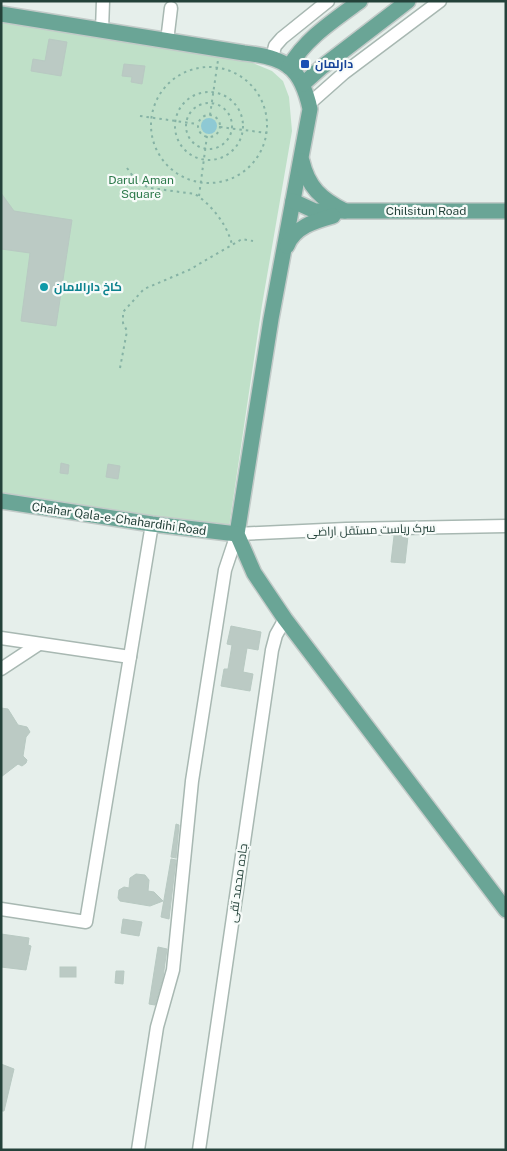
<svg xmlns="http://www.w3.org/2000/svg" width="507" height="1151" viewBox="0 0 507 1151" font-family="'Public Sans',Cairo,sans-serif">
<rect width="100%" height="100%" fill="#e6efeb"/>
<polygon fill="#bfe0c8" points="1,18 248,61 272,71 283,81 289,97 292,131 262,305 229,527 1,493"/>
<circle fill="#8ec9d4" cx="209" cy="126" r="8"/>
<g fill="#bbcac4" stroke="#b8c9c2">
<polygon points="49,39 67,42 61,76 31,71 33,59 45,61"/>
<polygon points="124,64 145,66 142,84 131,82 132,77 122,76"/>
<polygon points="1,193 14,211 72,220 56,326 21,321 30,253 1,249"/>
<polygon points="61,463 69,465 68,474 60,473"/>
<polygon points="108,464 120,466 118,479 106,477"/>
<polygon points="394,536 408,536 405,563 391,562"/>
<polygon points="231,626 261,632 258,650 247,648 243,672 253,674 250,691 221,686 224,669 228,669 232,645 227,644"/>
<polygon points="1,708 8,709 18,725 27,727 30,732 26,737 23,756 27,760 26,763 22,766 18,764 1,777"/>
<polygon points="176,824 179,825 176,858 171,857"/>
<polygon points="171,859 176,860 169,919 161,917"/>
<polygon points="136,874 145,875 149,880 148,891 154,892 163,901 150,906 120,901 118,898 119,890 124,887 129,888 130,878"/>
<polygon points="123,919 142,922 139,936 121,933"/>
<polygon points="1,934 29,938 28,945 31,946 26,970 1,967"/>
<polygon points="158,947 167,949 163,977 155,1005 149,1004"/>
<rect x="60" y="967" width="16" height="10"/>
<polygon points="116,971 124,971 123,984 115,983"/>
<polygon points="1,1064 14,1069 4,1111 1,1111"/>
</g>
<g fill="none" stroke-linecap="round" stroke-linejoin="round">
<g stroke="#a8b8b2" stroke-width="15">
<g id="minor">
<polyline points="102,30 103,1"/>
<polyline points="167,41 171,8"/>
<polyline points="272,58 275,46 282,38 328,1"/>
<polyline points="309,104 344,73 440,1"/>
<polyline points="1,638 130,657"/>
<polyline points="1,669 39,644"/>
<polyline points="1,909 86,922 152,524"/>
<polyline points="138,1150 157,1027 173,970 192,781 225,570 237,534 346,529 506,526"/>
<polyline points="199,1150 272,650 276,635 285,619"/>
</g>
</g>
<g stroke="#c2cac8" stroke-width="18">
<g id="major">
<path d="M1,14L244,53C285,57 301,67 310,109L271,319L237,534L254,573L285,619L506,910"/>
<path d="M289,67C306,38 333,21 360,1"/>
<polyline points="303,84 322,67 408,1"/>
<path d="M302,161C308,187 321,199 345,211"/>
<polyline points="293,201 315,211 506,211"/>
<path d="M287,246C294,227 315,221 333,216"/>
<polyline points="1,501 152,524 237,534"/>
</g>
</g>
<g stroke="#86b3a5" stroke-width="2" stroke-dasharray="2.5 4" stroke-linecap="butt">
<circle cx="209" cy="125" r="58"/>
<circle cx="209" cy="126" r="34"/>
<circle cx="209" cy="126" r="23"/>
<polyline points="210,115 218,60"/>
<circle cx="209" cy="126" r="11"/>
<polyline points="140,116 197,124"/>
<polyline points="220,127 267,133"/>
<path d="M127,168L137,182L150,188L195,194C212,205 228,226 232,245"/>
<polyline points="199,196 207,136"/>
<polyline points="120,368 127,331 123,323 123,312 144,289 189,270 242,239 253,241"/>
</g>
<use href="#minor" stroke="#fff" stroke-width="12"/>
<use href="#major" stroke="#6aa596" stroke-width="15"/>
</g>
<rect fill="#1a4fb4" stroke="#f7fbf9" stroke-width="2" x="300" y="59" width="10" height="10" rx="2.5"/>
<circle fill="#0f9aa8" stroke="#f7fbf9" stroke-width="2" cx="44" cy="287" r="5"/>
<g text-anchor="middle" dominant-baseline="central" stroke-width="4.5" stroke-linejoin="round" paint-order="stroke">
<g font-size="12" font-weight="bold" fill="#164399" stroke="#f7fbf9" text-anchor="start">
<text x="315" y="64">دارلمان</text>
</g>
<g font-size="12" fill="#2d7a4b" stroke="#f7fbf9">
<text x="141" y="180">Darul Aman<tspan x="141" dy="14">Square</tspan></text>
</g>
<g font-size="12" fill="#24423a" stroke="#f7fbf9">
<text x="426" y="211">Chilsitun Road</text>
<text transform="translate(119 519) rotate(8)">Chahar Qala-e-Chahardihi Road</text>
<text transform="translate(371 530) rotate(-2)">سرک ریاست مستقل اراضی</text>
<text transform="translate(238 883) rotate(-82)">جاده محمد تقی</text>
</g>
<g font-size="12" font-weight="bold" fill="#0d838f" stroke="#f7fbf9" text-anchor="start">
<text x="54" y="287">کاخ دارالامان</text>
</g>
</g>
<rect width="507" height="1151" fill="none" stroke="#24423a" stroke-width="5"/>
</svg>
